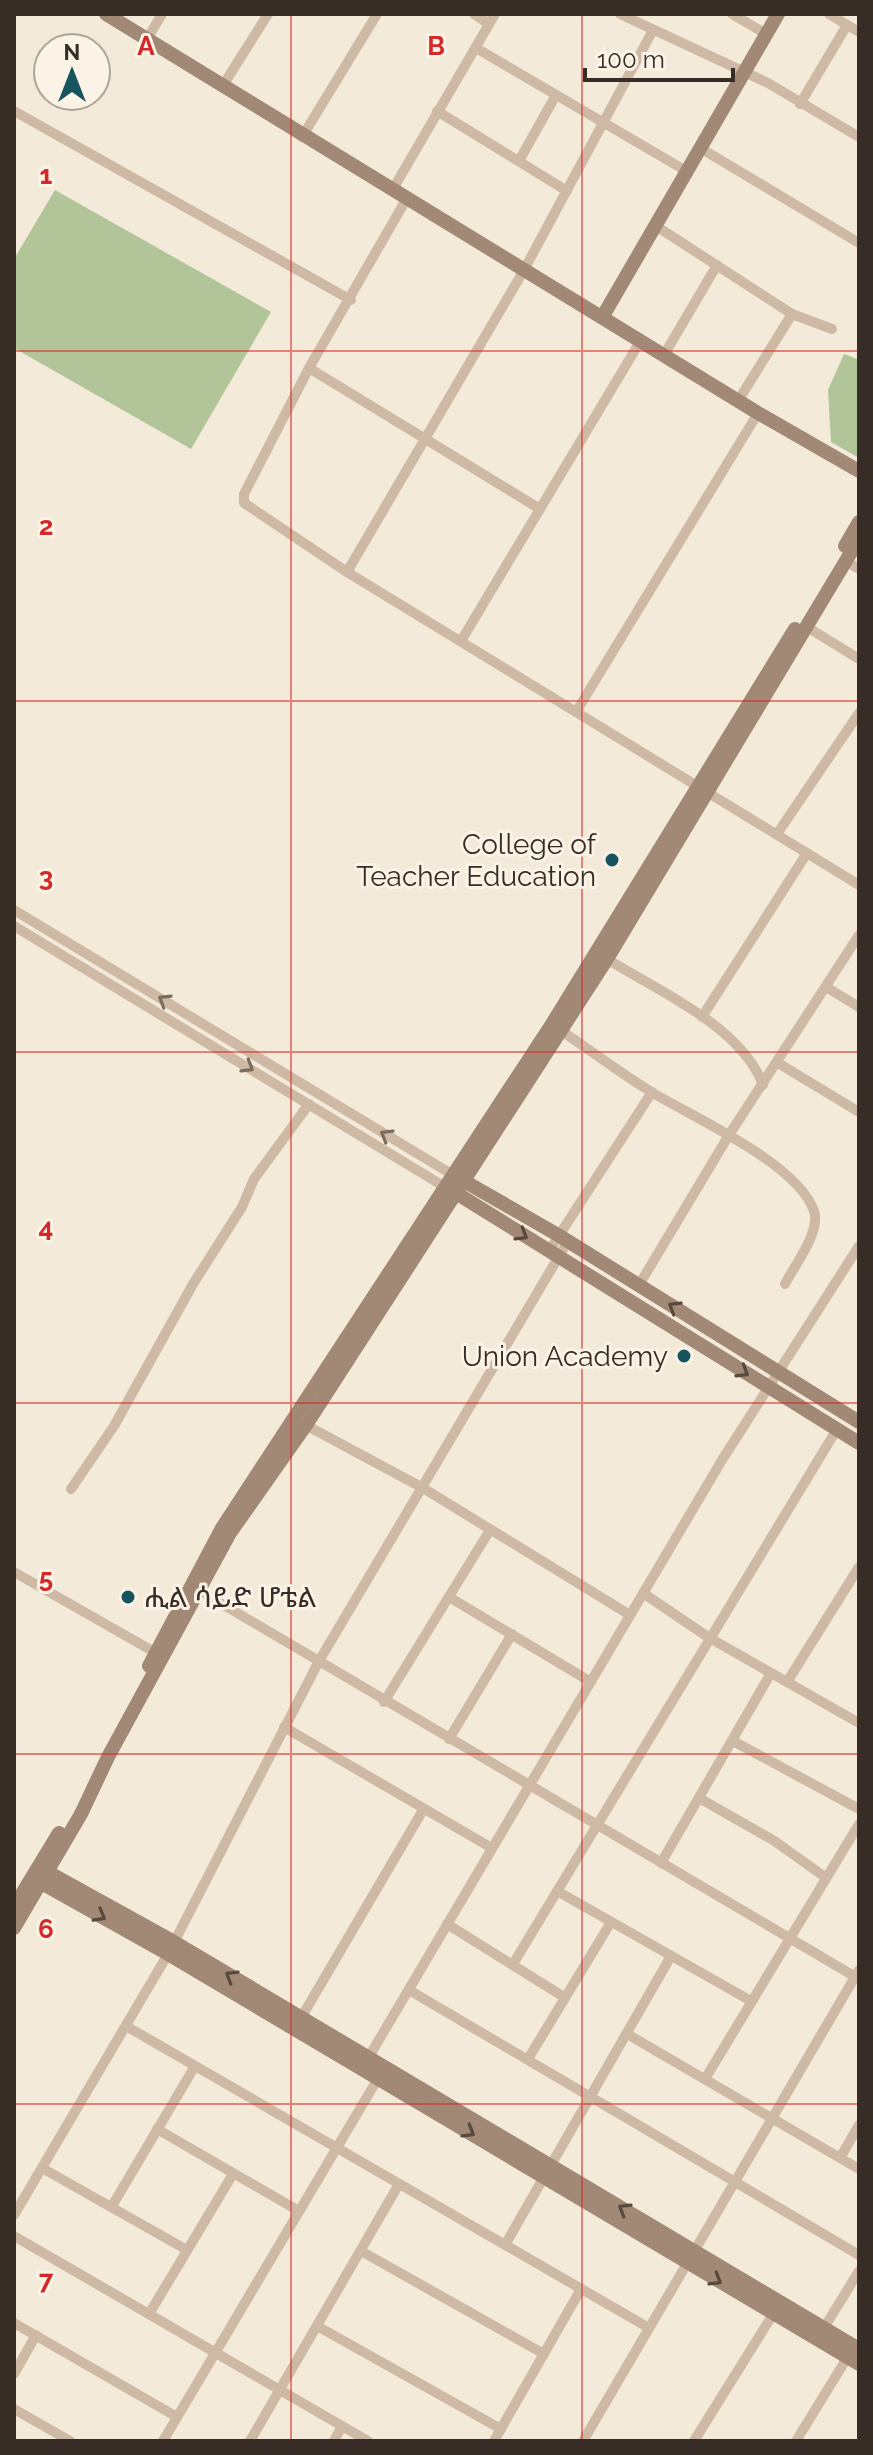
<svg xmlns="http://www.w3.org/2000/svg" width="873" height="2455" viewBox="0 0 873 2455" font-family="Raleway,'Noto Sans Ethiopic',sans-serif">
<rect width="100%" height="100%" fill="#f4ead9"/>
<g fill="#b2c598">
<polygon points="55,190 271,312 191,449 14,348 14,259"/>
<polygon points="844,354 857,359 859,356 859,458 831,442 828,390"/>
</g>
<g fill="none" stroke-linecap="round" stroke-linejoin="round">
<g stroke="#cebaa4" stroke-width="10">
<polyline points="474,14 489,24"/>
<polyline points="620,14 768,83 859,137"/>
<polyline points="732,14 766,34"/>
<polyline points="829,14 859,32"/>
<polyline points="147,39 162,14"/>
<polyline points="476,48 688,172"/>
<polyline points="222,87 268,14"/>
<polyline points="800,104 847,25"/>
<polyline points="14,111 351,300"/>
<polyline points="437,111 567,191"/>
<polyline points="302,137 377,14"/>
<polyline points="702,149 859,243"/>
<polyline points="520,159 556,95"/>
<polyline points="393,189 495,14"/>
<polyline points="407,198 309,368 244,494 244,503 347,572 859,885"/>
<polyline points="656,226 792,314 832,329"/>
<polyline points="664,355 717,265"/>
<polyline points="309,368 540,509"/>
<polyline points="738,401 792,314"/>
<polyline points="846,561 859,569"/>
<polyline points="347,572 524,270 653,30"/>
<polyline points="807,627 859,659"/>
<polyline points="461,641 641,340"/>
<polyline points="576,712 758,413"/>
<polyline points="777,834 859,713"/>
<polyline points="14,910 453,1175"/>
<polyline points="14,926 445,1187"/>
<path d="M602,956C654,989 741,1025 763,1085"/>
<polyline points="826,987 859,1007"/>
<polyline points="702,1017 807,853"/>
<path d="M557,1028C589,1049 620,1073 653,1093C695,1118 798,1164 814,1211C821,1232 794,1266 785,1284"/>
<polyline points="778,1063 859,1112"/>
<polyline points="549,1251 652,1092"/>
<polyline points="639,1285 729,1135 859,935"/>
<polyline points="300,1422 423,1488 630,1615"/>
<polyline points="71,1489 114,1426 193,1284 242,1207 254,1179 309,1104"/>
<polyline points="14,1572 156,1653"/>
<polyline points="200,1591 859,1979"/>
<polyline points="643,1593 708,1637 859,1723"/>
<polyline points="449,1597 591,1682"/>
<polyline points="787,1682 859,1567"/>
<polyline points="384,1702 490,1530"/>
<polyline points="284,1727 490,1847"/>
<polyline points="449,1739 512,1634"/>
<polyline points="733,1741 859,1809"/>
<polyline points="699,1798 773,1840 825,1877"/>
<polyline points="661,1863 771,1673"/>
<polyline points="557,1891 751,2001"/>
<polyline points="447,1924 564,1997"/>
<polyline points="513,1964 837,1429"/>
<polyline points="409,1990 859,2255"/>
<polyline points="301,2018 423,1810"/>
<polyline points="126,2026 649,2328"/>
<polyline points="627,2034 859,2169"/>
<polyline points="528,2059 611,1922"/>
<polyline points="367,2060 722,1460 859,1246"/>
<polyline points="705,2079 859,1824"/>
<polyline points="157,2129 299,2211"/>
<polyline points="840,2158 859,2125"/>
<polyline points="551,2165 671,1956"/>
<polyline points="42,2168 187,2250"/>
<polyline points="112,2206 195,2066"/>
<polyline points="14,2215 168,1954 319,1661 568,1241"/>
<polyline points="14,2236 368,2441"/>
<polyline points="505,2245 544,2177"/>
<polyline points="361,2251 544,2354"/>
<polyline points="149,2314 233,2174"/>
<polyline points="14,2323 177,2417"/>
<polyline points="317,2326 501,2429"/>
<polyline points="824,2328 859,2271"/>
<polyline points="14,2374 36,2335"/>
<polyline points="14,2409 70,2441"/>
<polyline points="163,2441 380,2075"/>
<polyline points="250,2441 399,2184"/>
<polyline points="334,2441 342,2426"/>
<polyline points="494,2441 581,2289"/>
<polyline points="583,2441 859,1970"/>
<polyline points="694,2441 775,2311"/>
<polyline points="796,2441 847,2358"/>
</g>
<g stroke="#a18975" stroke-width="14">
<polyline points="106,14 758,413 859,471"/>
<polyline points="603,316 778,14"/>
<polyline points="845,546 859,522"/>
<polyline points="457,1177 558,1235 859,1422"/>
<polyline points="448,1188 859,1443"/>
<polyline points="149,1666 222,1528 552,1024 795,629"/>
<polyline points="42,1869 174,1942 859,2349"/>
<polyline points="36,1880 168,1954 859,2364"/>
<polyline points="14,1907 59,1833"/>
<polyline points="14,1928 81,1814 108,1757 230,1533 306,1425 607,959 859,539"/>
</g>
</g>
<defs><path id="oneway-chevron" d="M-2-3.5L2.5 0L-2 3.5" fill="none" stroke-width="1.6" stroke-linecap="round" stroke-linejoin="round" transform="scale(2)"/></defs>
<g stroke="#7c6c5f">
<use href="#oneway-chevron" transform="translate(164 1000) rotate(-149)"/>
<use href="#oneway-chevron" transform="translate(248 1067) rotate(31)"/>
<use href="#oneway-chevron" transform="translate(386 1135) rotate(-149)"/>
</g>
<g stroke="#58493e">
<use href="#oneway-chevron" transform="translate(522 1235) rotate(31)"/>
<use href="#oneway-chevron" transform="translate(674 1307) rotate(-148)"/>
<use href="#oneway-chevron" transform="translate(743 1372) rotate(32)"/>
<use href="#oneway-chevron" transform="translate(100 1916) rotate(29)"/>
<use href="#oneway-chevron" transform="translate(231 1976) rotate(-149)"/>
<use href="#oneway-chevron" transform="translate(469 2132) rotate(31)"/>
<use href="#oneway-chevron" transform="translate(624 2209) rotate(-149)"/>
<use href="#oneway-chevron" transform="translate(716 2280) rotate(31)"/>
</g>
<path fill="none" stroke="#d62828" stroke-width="2" stroke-opacity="0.55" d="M291,14V2441M582,14V2441M14,351H859M14,701H859M14,1052H859M14,1403H859M14,1754H859M14,2104H859"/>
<g fill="#17545e" stroke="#fbf3e6" stroke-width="3">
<circle cx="612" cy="860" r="8"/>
<circle cx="684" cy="1356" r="8"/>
<circle cx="128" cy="1597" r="8"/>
</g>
<g text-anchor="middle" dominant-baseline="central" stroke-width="6" stroke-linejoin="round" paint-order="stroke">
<g font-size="28" fill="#382d26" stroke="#fbf3e6" text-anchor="end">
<text x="596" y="844">College of<tspan x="596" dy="32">Teacher Education</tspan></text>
<text x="668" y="1356">Union Academy</text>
<text x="144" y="1597" text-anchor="start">ሒል ሳይድ ሆቴል</text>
</g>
</g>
<g font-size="26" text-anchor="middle" font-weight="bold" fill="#d62828" stroke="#fbf3e6" stroke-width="6" stroke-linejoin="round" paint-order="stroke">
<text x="146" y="55">A</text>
<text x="436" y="55">B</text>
<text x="46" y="184">1</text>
<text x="46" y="535">2</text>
<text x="46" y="886">3</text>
<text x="46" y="1237">4</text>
<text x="46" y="1587">5</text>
<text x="46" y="1938">6</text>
<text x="46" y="2289">7</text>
</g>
<rect width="873" height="2455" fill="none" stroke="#382d26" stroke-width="32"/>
<g transform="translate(72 72)"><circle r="38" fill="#fbf3e6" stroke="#ada499" stroke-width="2"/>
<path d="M0-6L14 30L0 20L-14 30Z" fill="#17545e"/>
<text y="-12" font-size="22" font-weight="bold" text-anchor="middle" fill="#382d26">N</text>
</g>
<path d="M585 68v12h148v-12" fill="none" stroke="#382d26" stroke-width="4"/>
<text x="597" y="68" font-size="24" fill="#382d26" stroke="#fbf3e6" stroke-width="6" paint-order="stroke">100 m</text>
</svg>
